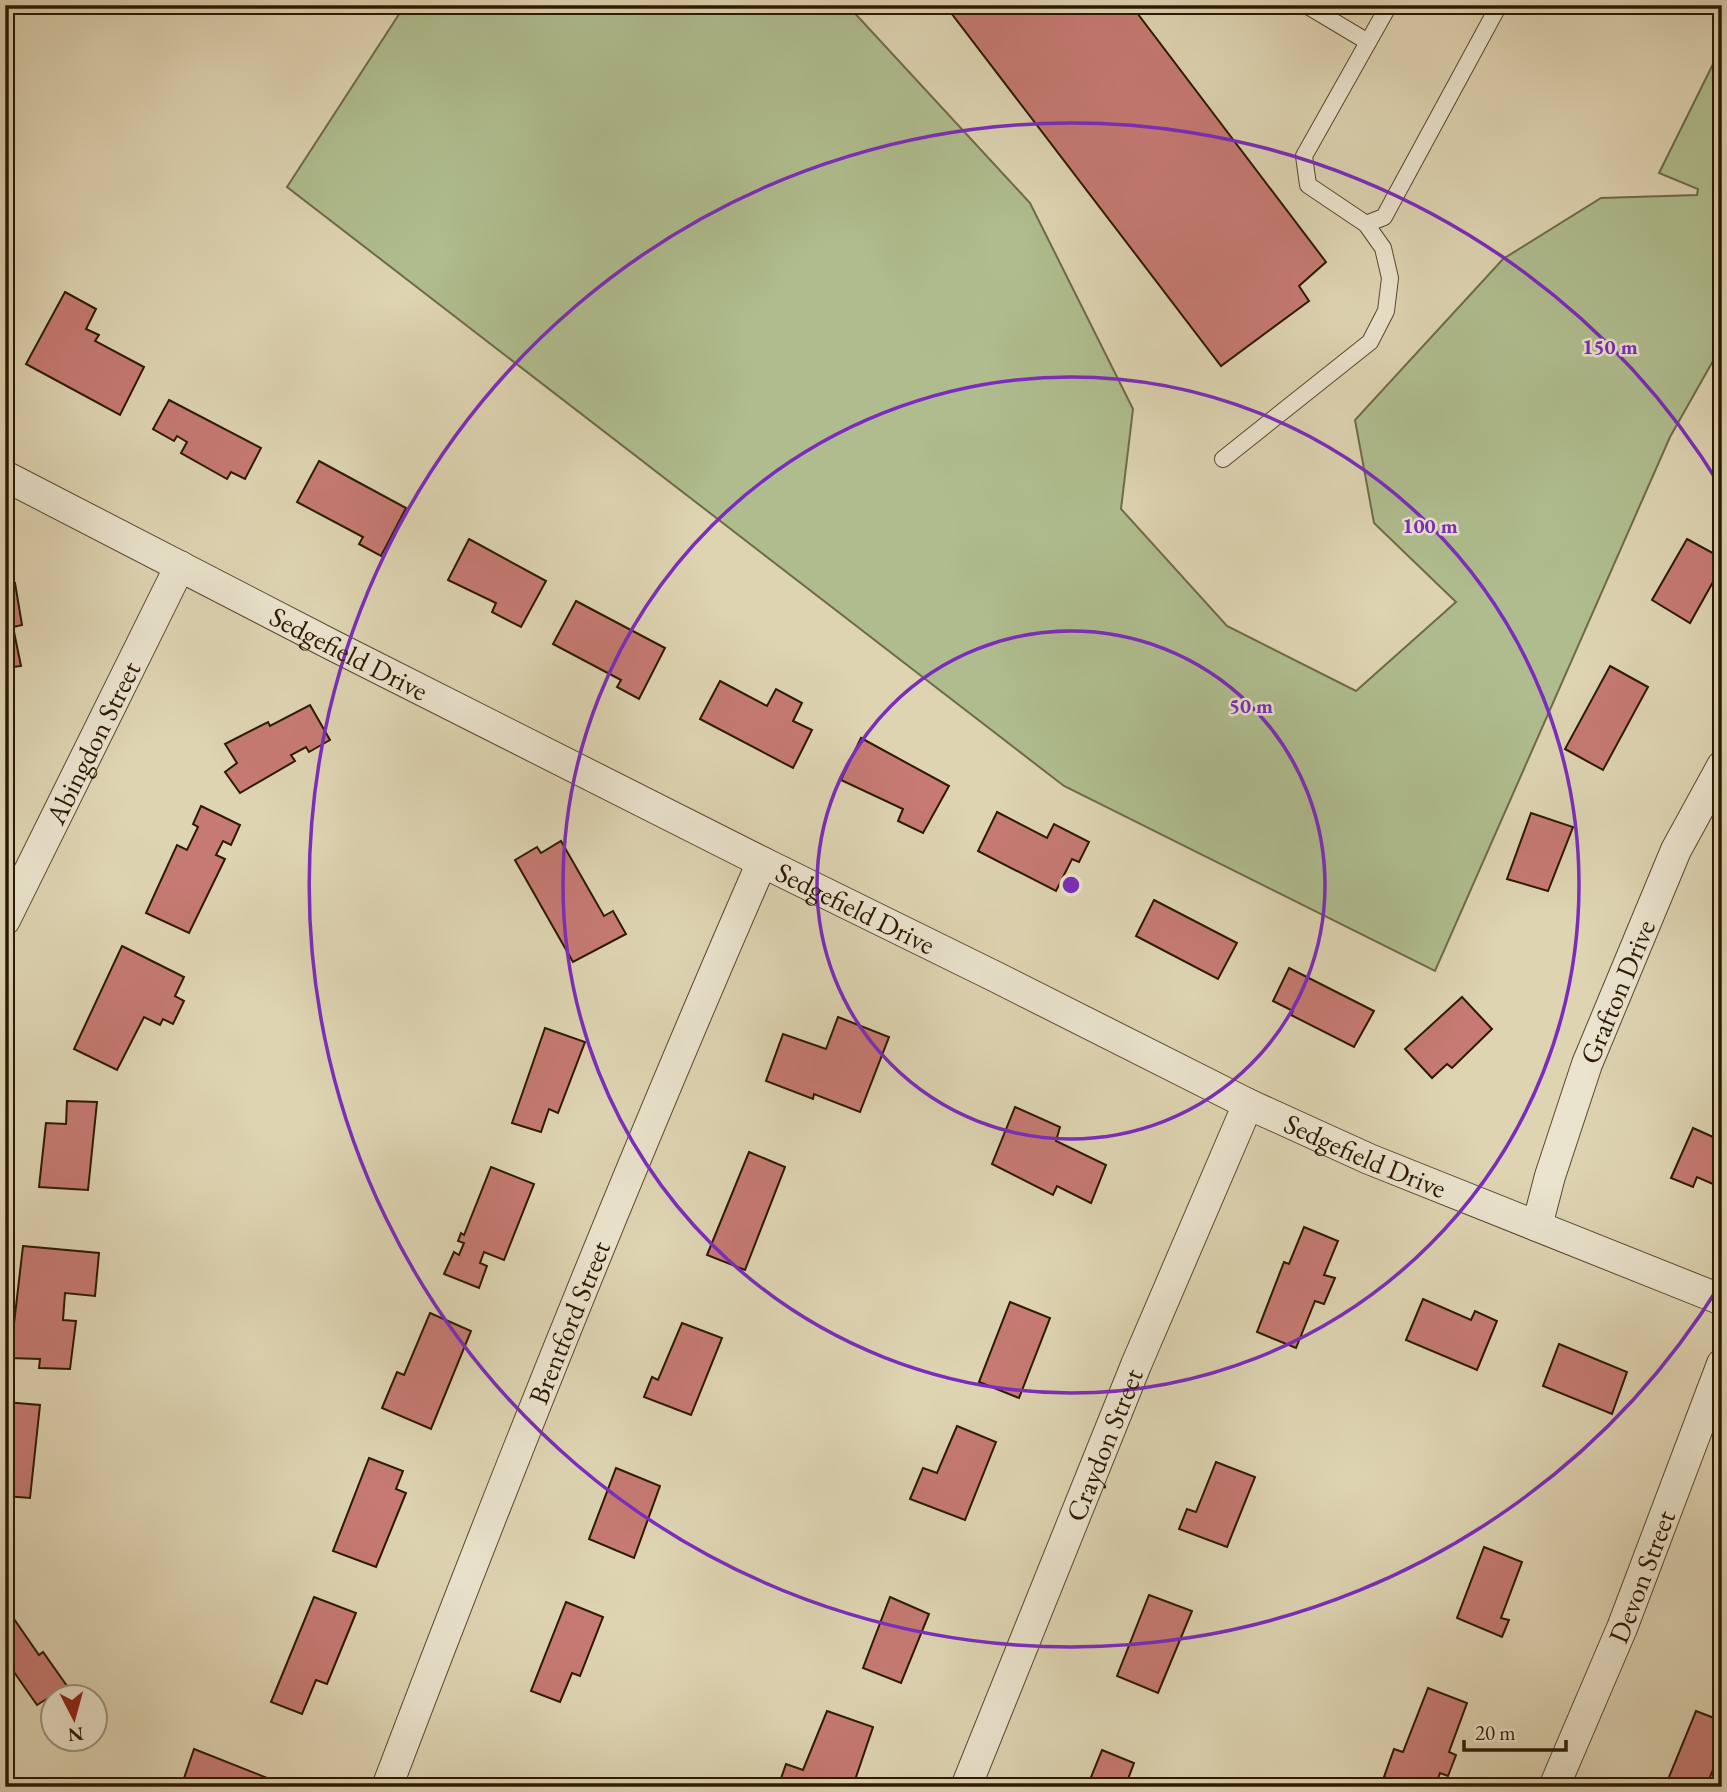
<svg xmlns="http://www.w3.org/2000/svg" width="1727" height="1792" viewBox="0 0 1727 1792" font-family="'EB Garamond',serif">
<rect width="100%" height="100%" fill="#ded4b2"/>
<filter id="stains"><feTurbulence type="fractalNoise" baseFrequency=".00286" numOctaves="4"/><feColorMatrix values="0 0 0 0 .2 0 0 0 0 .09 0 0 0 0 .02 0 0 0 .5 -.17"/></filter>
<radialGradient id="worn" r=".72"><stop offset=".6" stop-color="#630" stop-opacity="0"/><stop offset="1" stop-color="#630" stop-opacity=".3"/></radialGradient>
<polygon fill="#afbd8e" stroke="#6e6b48" stroke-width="2" points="405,5 846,5 850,8 1030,203 1133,409 1121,509 1227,626 1356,691 1456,602 1374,523 1355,420 1503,259 1601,198 1697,195 1698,189 1659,173 1722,46 1722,345 1670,437 1435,971 1064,786 287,187"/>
<g fill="#c67a73" stroke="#2c1902" stroke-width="2">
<polygon points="945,5 1131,5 1326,262 1299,286 1309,301 1221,366"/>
<polygon points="65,292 96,309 86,329 99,335 95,341 144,367 120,415 26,364"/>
<polygon points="169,400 261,448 245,479 231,472 227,479 181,453 187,442 177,436 174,441 153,429"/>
<polygon points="319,461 406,508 381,556 359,544 363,537 297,502"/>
<polygon points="469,539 546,581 521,627 492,612 496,603 448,580"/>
<polygon points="1687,539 1722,558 1722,566 1690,623 1652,600"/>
<polygon points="15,583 22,625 13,627 21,666 5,668 5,585"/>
<polygon points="576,601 665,648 639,699 617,687 621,680 553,644"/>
<polygon points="1610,666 1648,687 1603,770 1565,749"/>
<polygon points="720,681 767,706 776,689 802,703 793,721 812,730 793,768 700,719"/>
<polygon points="310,705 330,740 309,752 306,747 291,755 295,761 240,793 225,772 237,763 225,744 268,722 270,726"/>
<polygon points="861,738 949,786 923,833 898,821 903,809 841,780"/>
<polygon points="201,806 240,825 231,845 223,841 216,855 225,859 189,933 146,913 177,845 187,850 198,827 193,824"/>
<polygon points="997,812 1047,838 1054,824 1089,842 1079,862 1072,859 1056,891 978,851"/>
<polygon points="1531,813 1573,827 1548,891 1507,879"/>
<polygon points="561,841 604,916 613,911 626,934 573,962 515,860 537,847 541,853"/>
<polygon points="1154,900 1237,943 1218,979 1136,936"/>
<polygon points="122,946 184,977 175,996 184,1001 173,1024 163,1019 160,1025 144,1017 117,1070 74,1049"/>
<polygon points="1289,968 1374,1011 1354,1047 1291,1015 1293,1011 1273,1001"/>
<polygon points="1462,997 1492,1029 1452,1068 1447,1064 1432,1078 1405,1049"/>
<polygon points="838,1017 889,1037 860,1112 814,1094 813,1099 766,1081 783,1034 826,1049"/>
<polygon points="545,1028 585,1042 558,1113 549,1109 541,1132 512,1123"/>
<polygon points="67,1101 97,1102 88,1190 39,1187 46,1123 66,1124"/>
<polygon points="1015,1107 1060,1127 1056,1141 1106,1165 1091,1203 1057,1186 1053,1195 992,1164"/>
<polygon points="1693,1128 1722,1141 1722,1188 1697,1177 1693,1187 1671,1178"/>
<polygon points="749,1152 785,1167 745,1270 707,1255"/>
<polygon points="491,1167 534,1184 504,1260 484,1252 480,1263 487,1266 479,1288 444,1274 454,1252 459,1255 464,1243 458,1241 461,1233 464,1235"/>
<polygon points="1304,1227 1338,1241 1324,1275 1335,1278 1324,1304 1315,1301 1296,1348 1257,1332 1284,1262 1289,1264"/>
<polygon points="23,1246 99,1253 95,1296 65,1293 63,1320 76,1321 70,1369 39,1368 40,1359 10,1358"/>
<polygon points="1423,1299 1471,1320 1475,1311 1497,1321 1477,1370 1406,1340"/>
<polygon points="1010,1302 1050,1318 1019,1398 979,1382"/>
<polygon points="430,1313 471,1331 431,1429 382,1408 397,1372 404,1375"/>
<polygon points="682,1323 722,1338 691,1415 644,1397 652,1377 658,1380"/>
<polygon points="1559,1344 1627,1372 1612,1414 1543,1386"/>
<polygon points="5,1402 40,1405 30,1498 5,1496"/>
<polygon points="957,1426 996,1442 965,1520 910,1499 923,1468 937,1473"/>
<polygon points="369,1458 403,1471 396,1489 406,1493 376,1567 333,1551"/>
<polygon points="1216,1462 1255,1477 1227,1547 1179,1529 1187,1509 1196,1512"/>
<polygon points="616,1468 660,1486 634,1558 589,1539"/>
<polygon points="1484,1547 1522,1562 1501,1618 1509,1620 1502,1637 1457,1618"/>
<polygon points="1149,1595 1192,1611 1158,1693 1117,1676"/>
<polygon points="314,1597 356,1613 327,1684 316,1680 302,1714 271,1702"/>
<polygon points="890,1597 929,1614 901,1683 863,1668"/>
<polygon points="566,1602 603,1617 580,1676 572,1673 560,1702 531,1691"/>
<polygon points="5,1606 39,1655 43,1652 67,1686 37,1705 7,1662 5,1664"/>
<polygon points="1428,1688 1467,1703 1449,1752 1456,1755 1448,1776 1440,1773 1435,1787 1410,1787 1384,1777 1394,1749 1403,1752"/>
<polygon points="827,1711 873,1727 855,1780 858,1781 856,1787 778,1787 786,1764 803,1770"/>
<polygon points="1696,1711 1722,1721 1722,1747 1706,1787 1678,1787 1667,1782"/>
<polygon points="194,1749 290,1787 181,1787"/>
<polygon points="1102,1750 1134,1763 1125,1787 1087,1787"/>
</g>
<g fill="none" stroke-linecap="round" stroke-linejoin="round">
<g stroke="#58482e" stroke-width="18">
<g id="lane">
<polyline points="1306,5 1368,42"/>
<polyline points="1389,5 1304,156 1308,185 1366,224 1384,217 1499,5"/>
<polyline points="1223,459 1370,342 1386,311 1390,278 1383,248 1366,224"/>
</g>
</g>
<g stroke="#58482e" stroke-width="32">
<g id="street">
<path id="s1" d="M5,476L334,646L762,862L996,977L1248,1104L1369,1159L1722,1300"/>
<path id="s2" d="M5,920L180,566"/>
<path id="s3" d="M1537,1226L1550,1176L1587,1064L1676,850L1722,766"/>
<path id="s4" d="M387,1787C505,1476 629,1167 762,862"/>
<path id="s5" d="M966,1787L1136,1365L1248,1104"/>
<path id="s6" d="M1554,1787L1622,1628L1722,1364"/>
</g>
</g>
<use href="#lane" stroke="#eae3cd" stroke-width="16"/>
<use href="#street" stroke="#eae3cd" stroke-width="30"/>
</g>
<g fill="none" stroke="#7b2cbf" stroke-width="3.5">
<circle cx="1071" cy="885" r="254"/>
<circle cx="1071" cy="885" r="508"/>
<path d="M1721 1283A762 762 0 1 1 1721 487"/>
</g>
<g text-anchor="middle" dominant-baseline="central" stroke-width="5" stroke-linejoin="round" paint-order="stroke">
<g font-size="28" fill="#2c1902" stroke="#eae3cd">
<text stroke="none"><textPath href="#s1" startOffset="387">Sedgefield Drive</textPath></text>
<text stroke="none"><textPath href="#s2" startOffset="198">Abingdon Street</textPath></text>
<text stroke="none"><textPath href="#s1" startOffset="954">Sedgefield Drive</textPath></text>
<text stroke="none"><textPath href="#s3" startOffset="248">Grafton Drive</textPath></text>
<text stroke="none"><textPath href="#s1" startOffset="1521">Sedgefield Drive</textPath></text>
<text stroke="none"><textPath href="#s4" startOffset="499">Brentford Street</textPath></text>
<text stroke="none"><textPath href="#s5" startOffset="369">Craydon Street</textPath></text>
<text stroke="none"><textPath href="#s6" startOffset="228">Devon Street</textPath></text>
</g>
</g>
<circle cx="1071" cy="885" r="10" fill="#7b2cbf" stroke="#eae3cd" stroke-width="3.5"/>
<g font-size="21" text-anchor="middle" font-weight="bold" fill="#7b2cbf" stroke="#eae3cd" stroke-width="5" stroke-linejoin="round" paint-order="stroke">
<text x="1610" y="354">150 m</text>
<text x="1430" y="533">100 m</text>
<text x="1251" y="713">50 m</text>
</g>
<rect width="1727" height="1792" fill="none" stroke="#ded4b2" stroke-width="28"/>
<rect x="7" y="7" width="1713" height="1778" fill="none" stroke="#2c1902" stroke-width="3.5"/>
<rect x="14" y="14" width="1699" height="1764" fill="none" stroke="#2c1902" stroke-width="2"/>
<g transform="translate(74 1718) rotate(174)"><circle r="33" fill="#eae3cd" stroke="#9e927c" stroke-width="2"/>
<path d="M0-5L12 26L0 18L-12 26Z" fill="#8f2418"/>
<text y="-10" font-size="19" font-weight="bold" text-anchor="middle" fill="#2c1902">N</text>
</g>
<path d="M1464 1740v10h102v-10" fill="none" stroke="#2c1902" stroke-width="3.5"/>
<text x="1475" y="1740" font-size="21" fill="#2c1902" stroke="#eae3cd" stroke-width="5" paint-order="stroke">20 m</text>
<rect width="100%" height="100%" filter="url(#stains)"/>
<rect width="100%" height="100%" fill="url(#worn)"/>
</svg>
